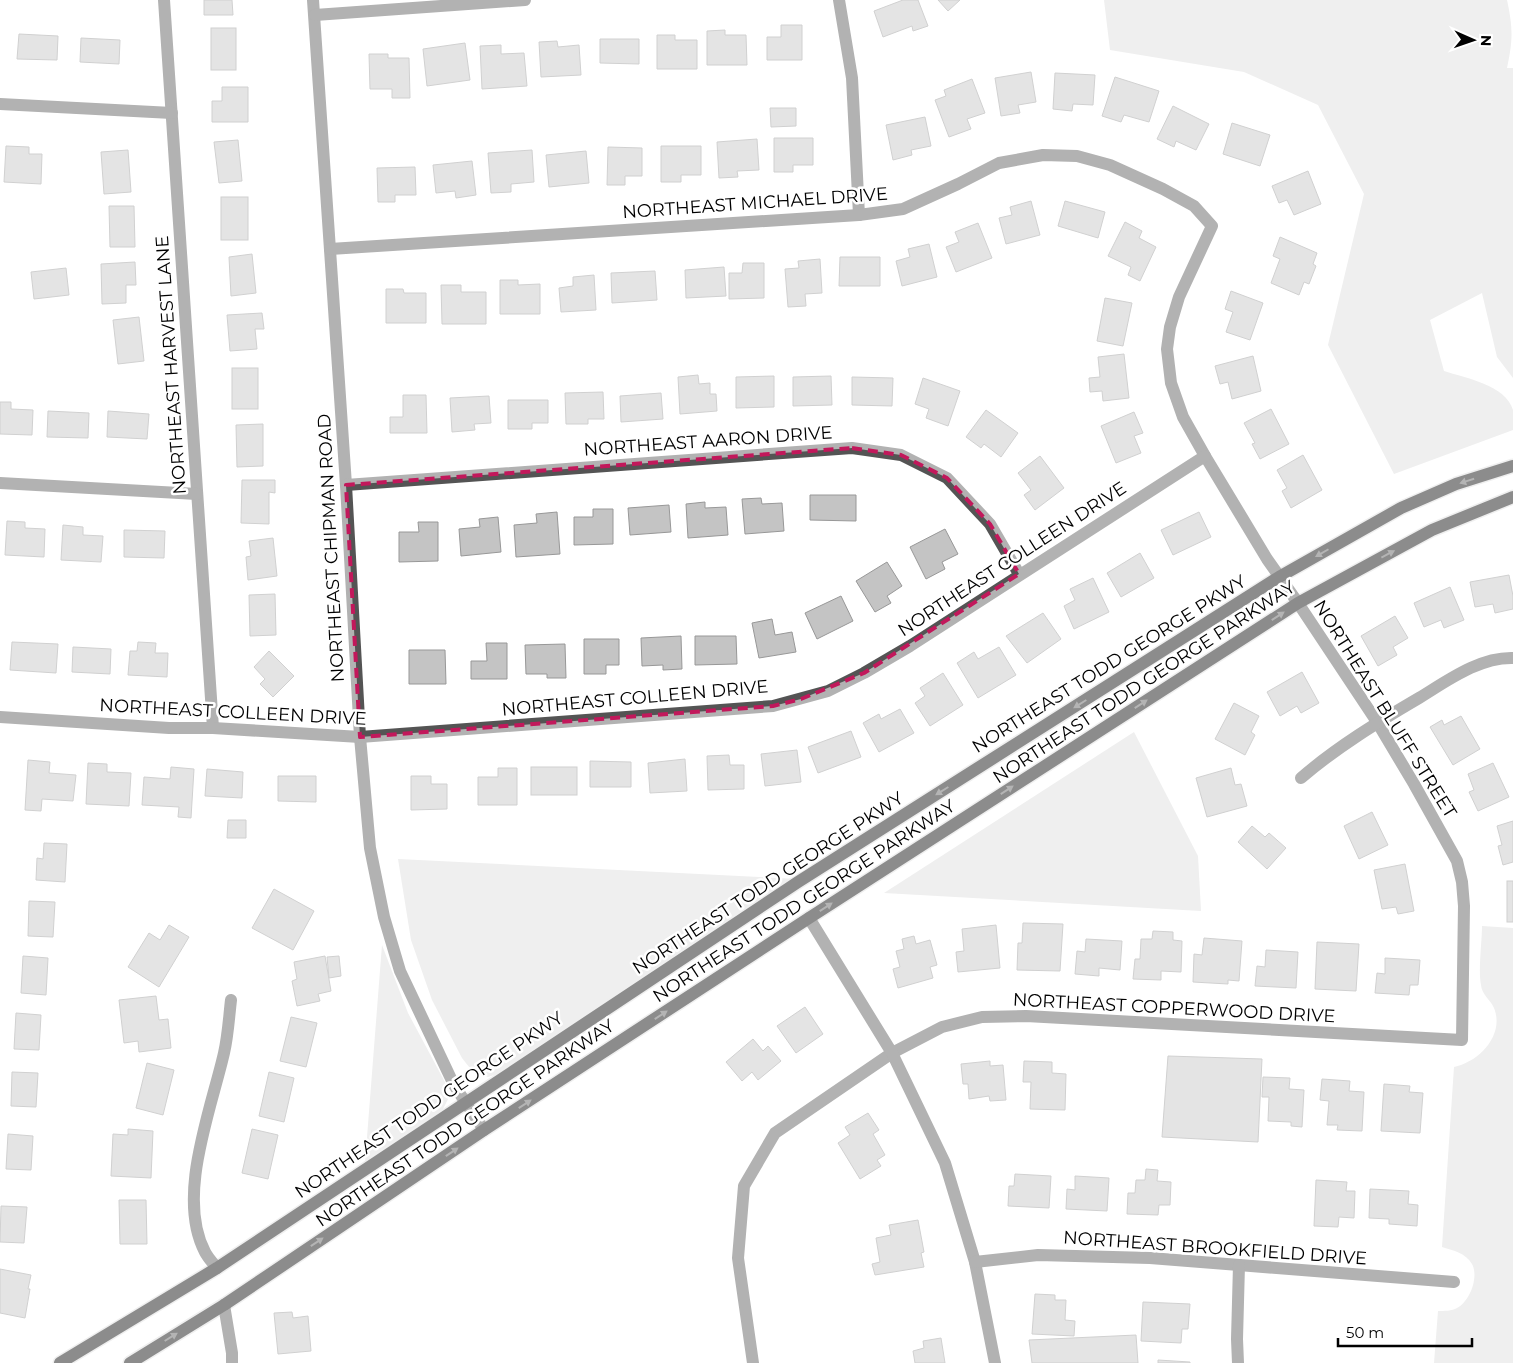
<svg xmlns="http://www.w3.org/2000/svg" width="1513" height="1363" viewBox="0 0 1513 1363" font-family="Montserrat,sans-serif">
<rect width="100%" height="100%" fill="#fff"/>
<g fill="#dbdbdb">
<path d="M1104,0H1507C1513,28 1513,40 1507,68H1513V378L1497,357L1482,293L1430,320L1444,371C1465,378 1506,385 1513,410C1513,416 1513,424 1513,430L1394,474L1328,345L1364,194L1318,105L1244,72L1110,50Z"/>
<polygon points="1134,732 1198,856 1201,911 884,893"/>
<polygon points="398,859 798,879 504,1072 488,1077 473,1072 462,1058 432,1000 411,940"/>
<path d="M1482,926L1513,928V1363H1434L1438,1311C1444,1311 1452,1311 1457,1308C1470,1301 1479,1277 1472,1264C1466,1253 1452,1250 1442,1247L1454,1067C1479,1062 1505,1035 1494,1008C1490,999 1482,995 1481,985C1478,970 1482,942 1482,926Z"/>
<polygon points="382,945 408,1013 446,1084 449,1097 442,1111 365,1163"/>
</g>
<g fill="#c4c4c4" stroke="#989898">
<polygon points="204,0 232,0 233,15 204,15"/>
<polygon points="903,0 918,0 928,26 913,31 912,26 883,37 874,11"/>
<polygon points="938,0 960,0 948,11"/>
<polygon points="781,25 802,25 802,60 767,60 767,37 781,37"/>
<rect x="211" y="28" width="25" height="42"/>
<polygon points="725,30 725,35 746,35 747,65 707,65 707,31"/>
<polygon points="19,34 58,36 57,60 17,59"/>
<polygon points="657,35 675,35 675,40 697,40 697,69 657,69"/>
<polygon points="81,38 120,40 119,64 80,62"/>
<polygon points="600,39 639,39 639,64 600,63"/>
<polygon points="557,41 558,47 579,45 581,75 541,77 539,42"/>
<polygon points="465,43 470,80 427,86 423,49"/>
<polygon points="501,45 501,54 524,53 527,86 482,89 480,46"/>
<polygon points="369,54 388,54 388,58 409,58 410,98 392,98 392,89 370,89"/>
<polygon points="1031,72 1036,102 1018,105 1020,113 1001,116 995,78"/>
<polygon points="1055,73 1095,75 1093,105 1073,104 1072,111 1053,109"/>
<polygon points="1115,77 1159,91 1149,122 1124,115 1121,122 1102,116"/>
<polygon points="972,79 985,113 967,119 971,129 949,137 935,100 946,96 944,90"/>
<polygon points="222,87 248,87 248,122 212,122 212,101 222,101"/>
<polygon points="1173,106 1209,124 1196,150 1176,141 1174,147 1157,139"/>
<polygon points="770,108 796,108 796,126 771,127"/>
<polygon points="925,117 931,146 911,150 912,155 893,160 886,125"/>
<polygon points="1232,123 1270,135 1260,166 1223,154"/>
<polygon points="774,138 813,138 813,165 793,165 793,172 774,172"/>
<polygon points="757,139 759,170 737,171 738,177 719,178 717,142"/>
<polygon points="238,140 242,181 219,183 214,142"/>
<polygon points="6,146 29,147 29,154 42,154 41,184 4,182"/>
<polygon points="661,146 701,146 701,175 681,175 681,182 661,182"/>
<polygon points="608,147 642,148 642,176 625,176 625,185 607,185"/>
<polygon points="128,150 131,192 104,194 101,152"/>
<polygon points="532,150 534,182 511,184 511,192 491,193 488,153"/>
<polygon points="586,151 589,183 549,187 546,155"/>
<polygon points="472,161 476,195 456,198 455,191 436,193 433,165"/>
<polygon points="415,167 416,195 395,195 395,202 378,202 377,168"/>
<polygon points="1308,171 1321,204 1294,215 1287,200 1279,203 1272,186"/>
<rect x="221" y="197" width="27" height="43"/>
<polygon points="1031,201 1040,235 1006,244 999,218 1012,215 1010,207"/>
<polygon points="1065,201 1105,212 1098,238 1058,226"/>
<polygon points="109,206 134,206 135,247 110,247"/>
<polygon points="1125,222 1142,231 1139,238 1156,247 1140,281 1128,275 1131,267 1108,256"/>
<polygon points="978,223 992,258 956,272 946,247 959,242 955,232"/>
<polygon points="1280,237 1317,253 1313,264 1316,266 1309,284 1304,282 1299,295 1271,283 1280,259 1273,256"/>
<polygon points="929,244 937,277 902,286 896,261 910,257 908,249"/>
<polygon points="252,254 256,293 231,296 229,257"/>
<polygon points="840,257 880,257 880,286 839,286"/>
<polygon points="820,259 822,293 805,294 806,306 788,307 785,269 799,268 798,261"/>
<polygon points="135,262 136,285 126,285 126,303 102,304 101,264"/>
<polygon points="743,263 764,263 764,298 729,299 729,273 742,273"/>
<polygon points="724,267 726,296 686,298 685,270"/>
<polygon points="66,268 69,295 34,299 31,272"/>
<polygon points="655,271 657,300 612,303 611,273"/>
<polygon points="594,275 596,310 561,312 559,288 573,286 573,277"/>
<polygon points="500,280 518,280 518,285 540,284 540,314 500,314"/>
<polygon points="441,285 461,285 461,292 486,292 486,324 442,324"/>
<polygon points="386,289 403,289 404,293 426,293 426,323 386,323"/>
<polygon points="1231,291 1263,303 1250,340 1226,332 1233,312 1225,309"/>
<polygon points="1105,298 1132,303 1123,346 1097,341"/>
<polygon points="262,313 264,329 255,329 257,349 230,351 227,315"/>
<polygon points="139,317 144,361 118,364 113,320"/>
<polygon points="1124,354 1129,398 1103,401 1102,391 1090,392 1089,378 1100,377 1098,357"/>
<polygon points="1253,356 1261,391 1232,399 1228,382 1220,384 1215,366"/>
<rect x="232" y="368" width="26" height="41"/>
<polygon points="698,375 699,384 710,383 710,394 716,394 717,411 680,414 678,377"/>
<polygon points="774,376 774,407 736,408 736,377"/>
<polygon points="831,376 832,405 793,406 793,377"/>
<polygon points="852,377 893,378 892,406 852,405"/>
<polygon points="923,378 960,391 948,426 926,418 929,409 915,404"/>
<polygon points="603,392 604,419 588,419 588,424 566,424 565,393"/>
<polygon points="661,393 663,419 621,422 620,396"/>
<polygon points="403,395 426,395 427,433 390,433 390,417 403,417"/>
<polygon points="489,396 491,423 474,424 475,430 452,432 450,398"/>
<polygon points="508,400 548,400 548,423 532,423 532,429 508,429"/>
<polygon points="0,402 11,402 11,409 33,410 32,435 0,434"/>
<polygon points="1271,409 1289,444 1260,459 1252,444 1255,443 1244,423"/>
<polygon points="986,410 1018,433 1001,457 984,444 981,448 966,437"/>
<polygon points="48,411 89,413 88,438 47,437"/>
<polygon points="108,411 149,414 147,439 107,437"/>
<polygon points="1134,412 1143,433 1134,436 1141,453 1116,463 1101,426"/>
<polygon points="263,424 263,466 237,467 236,425"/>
<polygon points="1303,455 1322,490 1291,508 1282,491 1287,488 1277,470"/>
<polygon points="1040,456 1064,488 1035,510 1024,495 1031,490 1018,473"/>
<polygon points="242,480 275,480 275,493 269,492 269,524 241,523"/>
<polygon points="810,495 856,495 856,521 810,520"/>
<polygon points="761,498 762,504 782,503 784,531 745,534 742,499"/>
<polygon points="705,502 705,508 726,507 728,535 688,538 686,504"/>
<polygon points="669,505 671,532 630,535 628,508"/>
<polygon points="593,509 613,509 613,544 574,545 574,517 593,517"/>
<polygon points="557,512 560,554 516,557 514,525 537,523 536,514"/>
<polygon points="1199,512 1211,537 1173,555 1161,530"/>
<polygon points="498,517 501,552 461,556 459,529 480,527 479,519"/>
<polygon points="7,521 25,522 25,528 45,529 44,557 5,555"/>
<polygon points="418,522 438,522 438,561 399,562 399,532 419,532"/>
<polygon points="63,525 83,527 83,535 103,536 101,562 61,560"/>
<polygon points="945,529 958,554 942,562 945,569 926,579 910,547"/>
<polygon points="124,530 165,531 164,558 124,557"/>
<polygon points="273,538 277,576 248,580 246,557 251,556 249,541"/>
<polygon points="1140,553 1154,578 1121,597 1107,573"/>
<polygon points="887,562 902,586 887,596 891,603 875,612 856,581"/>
<polygon points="1509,575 1513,596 1513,609 1495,613 1493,604 1475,607 1470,582"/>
<polygon points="1093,578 1109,612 1074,629 1064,606 1075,600 1070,589"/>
<polygon points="1450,587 1464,620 1444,628 1441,620 1424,627 1414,603"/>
<polygon points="275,594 276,635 250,636 249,595"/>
<polygon points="841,596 853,621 817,639 805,613"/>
<polygon points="1043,613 1061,639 1027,663 1006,636"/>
<polygon points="1395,616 1408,638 1393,647 1397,655 1378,666 1361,636"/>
<polygon points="772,619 775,635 792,632 796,652 759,658 752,623"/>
<polygon points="681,636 682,669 663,670 663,665 642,666 641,638"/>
<polygon points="695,636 736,636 737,664 695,665"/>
<polygon points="584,639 619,639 619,665 606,665 606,674 584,674"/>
<polygon points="12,642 58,644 56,673 10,670"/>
<polygon points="138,642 156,643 155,653 168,653 167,677 128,675 130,651 137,651"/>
<polygon points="486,643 507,643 507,679 471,679 471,661 487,661"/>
<polygon points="565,644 566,678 547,678 547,674 526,674 525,645"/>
<polygon points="73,647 111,649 110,674 72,672"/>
<polygon points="999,647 1016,675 978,698 957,663 974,652 978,659"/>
<polygon points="409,650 445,650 446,684 409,684"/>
<polygon points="269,651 294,676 273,697 260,684 265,679 254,667"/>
<polygon points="1302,672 1319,703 1301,713 1297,706 1280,716 1267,692"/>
<polygon points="943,673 963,705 930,726 915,703 925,696 920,688"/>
<polygon points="1234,703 1259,716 1251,732 1255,735 1245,755 1215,739"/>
<polygon points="900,709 914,733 879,752 863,723 879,714 881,719"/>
<polygon points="1461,716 1480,749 1453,765 1430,727 1442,720 1444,725"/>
<polygon points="851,731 861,757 818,773 808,747"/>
<polygon points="797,750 801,782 765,786 761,754"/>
<polygon points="729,755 730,765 744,765 744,789 708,790 707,756"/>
<polygon points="685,759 687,791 650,793 648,763"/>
<polygon points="28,760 50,762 49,773 76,775 73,801 42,799 41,811 25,810"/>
<polygon points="590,761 631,762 631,787 590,787"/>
<polygon points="88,763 107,764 107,772 131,773 129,806 86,804"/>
<polygon points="1493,763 1509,797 1478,811 1469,792 1474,790 1468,774"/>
<polygon points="171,767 194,769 191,818 178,817 179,807 142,805 144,777 170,779"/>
<rect x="531" y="767" width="46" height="28"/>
<polygon points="498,768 517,768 517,805 478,805 478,777 498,777"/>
<polygon points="1231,768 1235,785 1241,784 1247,806 1207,817 1196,778"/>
<polygon points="207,769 243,772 242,798 205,796"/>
<polygon points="278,776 316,776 316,802 278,801"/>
<polygon points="411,776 431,776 431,784 447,784 447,809 411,810"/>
<polygon points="1372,812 1388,845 1359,859 1344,826"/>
<polygon points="228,820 246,820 246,838 227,838"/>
<polygon points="1513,821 1513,862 1503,865 1498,846 1502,845 1497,826"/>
<polygon points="1252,826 1265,837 1269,833 1286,848 1267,869 1238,842"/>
<polygon points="44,843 67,844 65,882 36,880 37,858 43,859"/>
<polygon points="1405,864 1414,911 1398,914 1396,907 1382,909 1374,870"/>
<rect x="1507" y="881" width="6" height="41"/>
<polygon points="274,889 314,911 293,950 252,928"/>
<polygon points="29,901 55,902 53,937 28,936"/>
<polygon points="1023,923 1063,924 1060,971 1017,970 1018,943 1022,943"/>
<polygon points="169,925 189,937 159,987 128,967 149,933 160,940"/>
<polygon points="996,925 1000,968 958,972 956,952 964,951 962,929"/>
<polygon points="1153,931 1173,932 1173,940 1182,941 1181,972 1161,971 1161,980 1133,979 1135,959 1140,959 1141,939 1152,939"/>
<polygon points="914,936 916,944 930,940 937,965 930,967 933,978 898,988 893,969 900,967 896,951 904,949 902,939"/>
<polygon points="1204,938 1242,941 1239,981 1228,980 1228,984 1193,982 1194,954 1202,955"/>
<polygon points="1086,939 1122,941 1120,970 1099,968 1099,976 1075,974 1077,951 1085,952"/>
<polygon points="1317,942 1359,944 1356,991 1315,989"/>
<polygon points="1266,950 1298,952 1296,988 1255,986 1257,966 1265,967"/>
<polygon points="23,956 48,958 46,995 21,993"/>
<polygon points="325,956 331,991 318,994 320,1001 297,1006 292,981 297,979 294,962"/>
<polygon points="339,956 341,976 329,978 327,957"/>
<polygon points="1385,958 1420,960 1418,985 1410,985 1409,995 1375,993 1377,973 1385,974"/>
<polygon points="156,996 159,1020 168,1019 171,1048 139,1052 138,1041 124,1043 119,1000"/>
<polygon points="805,1007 823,1034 796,1053 777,1026"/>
<polygon points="16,1013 41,1015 39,1050 14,1049"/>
<polygon points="291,1017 317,1023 306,1067 280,1061"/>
<polygon points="753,1039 763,1051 768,1046 781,1061 758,1080 752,1072 742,1081 726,1062"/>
<polygon points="1168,1056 1262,1059 1258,1142 1162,1137"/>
<polygon points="990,1061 990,1066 1003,1065 1006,1100 990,1101 989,1096 969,1099 968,1084 963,1084 961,1064"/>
<polygon points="1024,1061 1052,1062 1052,1073 1066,1074 1065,1110 1030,1109 1031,1082 1023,1082"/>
<polygon points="147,1063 174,1070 163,1115 136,1108"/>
<polygon points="12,1072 38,1073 36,1107 11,1106"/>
<polygon points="269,1072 294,1078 284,1122 259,1116"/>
<polygon points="1263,1077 1290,1078 1289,1089 1304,1090 1302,1127 1291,1126 1291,1122 1268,1121 1269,1097 1262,1097"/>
<polygon points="1322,1079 1350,1081 1349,1091 1364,1092 1362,1131 1337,1130 1338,1125 1327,1125 1329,1101 1320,1100"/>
<polygon points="1384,1084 1410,1086 1409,1092 1423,1093 1420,1133 1381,1131"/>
<polygon points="868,1113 879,1130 873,1134 885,1155 877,1160 881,1166 860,1179 838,1143 850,1135 845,1127"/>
<polygon points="128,1129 153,1131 151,1178 111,1176 113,1134 128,1135"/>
<polygon points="252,1129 278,1135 268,1179 242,1173"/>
<polygon points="8,1134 33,1136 31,1170 6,1169"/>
<polygon points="1146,1169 1158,1170 1157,1181 1171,1182 1170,1205 1159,1205 1158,1215 1127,1214 1128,1193 1135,1193 1136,1180 1145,1180"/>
<polygon points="1015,1174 1051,1176 1049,1208 1008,1206 1009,1186 1014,1186"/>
<polygon points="1075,1176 1109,1178 1107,1211 1066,1209 1067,1189 1075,1190"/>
<polygon points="1316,1180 1347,1182 1346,1191 1355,1191 1354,1218 1339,1217 1338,1227 1314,1226"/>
<polygon points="1370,1189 1409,1191 1408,1204 1418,1205 1417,1226 1389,1224 1389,1219 1369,1218"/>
<polygon points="119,1200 146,1200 147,1244 120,1244"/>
<polygon points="1,1206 27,1207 24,1243 0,1242"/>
<polygon points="918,1220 924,1252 921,1253 924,1267 875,1275 872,1264 880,1262 876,1238 891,1235 889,1225"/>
<polygon points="0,1269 31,1275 28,1289 30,1289 25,1318 0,1313"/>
<polygon points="1035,1294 1055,1295 1055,1300 1066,1300 1065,1320 1075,1321 1074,1336 1032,1334"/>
<polygon points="1143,1302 1190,1304 1188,1329 1182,1329 1181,1343 1141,1341"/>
<polygon points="292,1312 293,1318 308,1316 311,1351 278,1354 274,1313"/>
<polygon points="1136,1335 1138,1363 1032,1363 1029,1340"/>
<polygon points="941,1338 945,1363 915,1363 913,1351 924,1348 923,1341"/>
<polygon points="1158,1360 1190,1362 1190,1363 1158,1363"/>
</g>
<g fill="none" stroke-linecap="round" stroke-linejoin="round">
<g stroke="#dbdbdb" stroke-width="15">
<g id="major">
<polyline points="60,1363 217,1268 798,882 1279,577 1401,508 1456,484 1513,466"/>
<polyline points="130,1363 224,1305 484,1130 809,918 1298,603 1432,530 1513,497"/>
</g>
</g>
<g stroke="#545454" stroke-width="12">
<polyline points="164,0 213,728"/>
<polyline points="313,0 346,485 360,737 370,848 384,917 400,971 454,1085 484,1130"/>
<polyline points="839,0 852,78 859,215"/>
<polyline points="315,15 525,0"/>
<polyline points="0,104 172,113"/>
<polyline points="330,249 859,215 903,209 958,184 999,163 1043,155 1077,156 1110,165 1163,189 1194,206 1212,226 1179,297 1170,327 1167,349 1171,383 1183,417 1205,456 1267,559 1298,603 1377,722 1414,784 1457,861 1462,882 1464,906 1462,1040 1026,1016 982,1017 942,1027 892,1053 775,1133 744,1186 738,1258 753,1363"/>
<polyline points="0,483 197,494"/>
<polyline points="346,485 852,448 901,455 947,478 990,524 1019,574"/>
<polyline points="0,717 169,728 213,728 360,737 773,706 828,691 864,673 910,646 1205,456"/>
<path d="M1301,778C1337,747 1378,722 1419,698C1447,681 1479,657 1513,658"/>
<polyline points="809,918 892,1053 945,1163 975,1262 995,1363"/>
<polyline points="975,1262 1038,1255 1150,1258 1454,1282"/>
<path d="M217,1268C213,1263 208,1258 205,1252C176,1197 211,1110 224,1053C228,1036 229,1017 231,1000"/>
<polyline points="224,1305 232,1353 232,1363"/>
<polyline points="1238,1363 1237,1339 1239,1265"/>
</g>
<use href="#major" stroke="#000" stroke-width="12"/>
</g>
<defs><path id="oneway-solid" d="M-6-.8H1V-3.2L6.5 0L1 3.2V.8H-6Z" transform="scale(1.25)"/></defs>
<g fill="#595959">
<use href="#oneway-solid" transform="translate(1467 481) rotate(162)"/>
<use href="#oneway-solid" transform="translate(1322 553) rotate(150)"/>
<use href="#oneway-solid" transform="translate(1388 554) rotate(-28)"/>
<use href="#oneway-solid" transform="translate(1278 616) rotate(-33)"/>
<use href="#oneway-solid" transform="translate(1080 704) rotate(148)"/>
<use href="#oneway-solid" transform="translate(1141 704) rotate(-33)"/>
<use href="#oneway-solid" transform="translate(1007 790) rotate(-33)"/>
<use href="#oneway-solid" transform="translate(942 791) rotate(148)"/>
<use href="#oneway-solid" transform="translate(826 907) rotate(-33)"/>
<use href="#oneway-solid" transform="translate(661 1015) rotate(-33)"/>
<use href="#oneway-solid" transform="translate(525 1104) rotate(-33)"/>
<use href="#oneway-solid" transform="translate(452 1152) rotate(-34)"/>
<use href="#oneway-solid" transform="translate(317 1242) rotate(-34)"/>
<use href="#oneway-solid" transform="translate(171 1337) rotate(-32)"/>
</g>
<path d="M0 0H1513V1363H0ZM852,448L901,455L947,478L990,524L1019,574L864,673L801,699L773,706L360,737L346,485Z" fill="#fff" fill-opacity=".55" fill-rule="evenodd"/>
<path fill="none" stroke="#c2185b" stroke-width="4" stroke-dasharray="10 6" stroke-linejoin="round" d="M852,448L901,455L947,478L990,524L1019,574L864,673L801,699L773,706L360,737L346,485Z"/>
<g text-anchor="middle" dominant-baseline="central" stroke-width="5" stroke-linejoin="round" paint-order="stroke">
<g font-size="18" fill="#000" stroke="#fff">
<text transform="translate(755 203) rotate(-4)">NORTHEAST MICHAEL DRIVE</text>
<text transform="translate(171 365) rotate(-94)">NORTHEAST HARVEST LANE</text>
<text transform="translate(708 441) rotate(-4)">NORTHEAST AARON DRIVE</text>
<text transform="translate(331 548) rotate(-93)">NORTHEAST CHIPMAN ROAD</text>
<text transform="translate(1012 559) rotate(-33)">NORTHEAST COLLEEN DRIVE</text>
<text transform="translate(1109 664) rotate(-32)">NORTHEAST TODD GEORGE PKWY</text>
<text transform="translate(1144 682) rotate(-33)">NORTHEAST TODD GEORGE PARKWAY</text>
<text transform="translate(635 698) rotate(-5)">NORTHEAST COLLEEN DRIVE</text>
<text transform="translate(1385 709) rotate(58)">NORTHEAST BLUFF STREET</text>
<text transform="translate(233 712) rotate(3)">NORTHEAST COLLEEN DRIVE</text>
<text transform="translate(768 883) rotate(-33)">NORTHEAST TODD GEORGE PKWY</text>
<text transform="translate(804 901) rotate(-33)">NORTHEAST TODD GEORGE PARKWAY</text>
<text transform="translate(1174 1008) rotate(3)">NORTHEAST COPPERWOOD DRIVE</text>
<text transform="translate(429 1105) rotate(-34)">NORTHEAST TODD GEORGE PKWY</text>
<text transform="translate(465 1123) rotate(-34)">NORTHEAST TODD GEORGE PARKWAY</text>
<text transform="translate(1215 1248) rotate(4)">NORTHEAST BROOKFIELD DRIVE</text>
</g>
</g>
<g transform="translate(1473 40) rotate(92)" stroke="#ffffff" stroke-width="4" paint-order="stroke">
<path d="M0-4L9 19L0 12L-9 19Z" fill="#000000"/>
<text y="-8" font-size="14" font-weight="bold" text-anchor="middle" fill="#000000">N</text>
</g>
<path d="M1338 1338v8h134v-8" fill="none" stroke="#000000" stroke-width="2.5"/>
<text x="1346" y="1338" font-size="15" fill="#000000" stroke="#ffffff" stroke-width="4" paint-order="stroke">50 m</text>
</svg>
